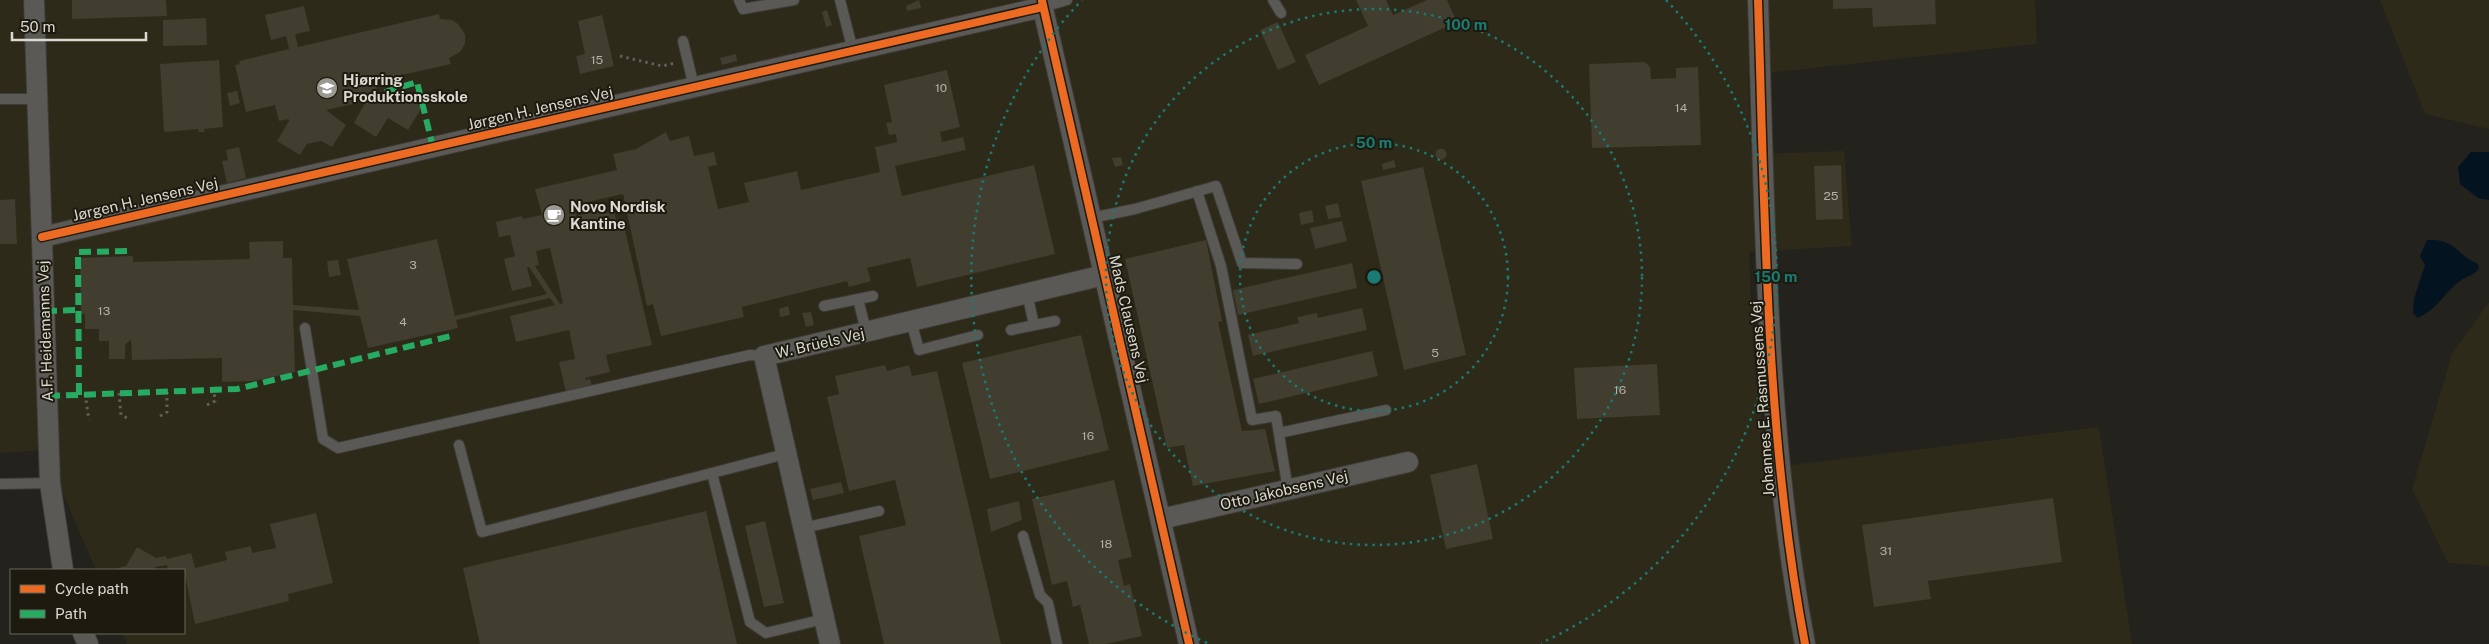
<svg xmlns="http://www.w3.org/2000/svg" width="2489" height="644" viewBox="0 0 2489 644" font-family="'Public Sans',sans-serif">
<rect width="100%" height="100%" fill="#24221c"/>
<g fill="#2e2a19">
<polygon points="0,0 2035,0 2037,44 1748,75 1751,154 1844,151 1852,246 1749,252 1754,362 1768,468 2099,427 2132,644 127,644 122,633 184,633 184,570 96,570 44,450 0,453"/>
<polygon points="2380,0 2489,0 2489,129 2425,114"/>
<polygon points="2489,302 2489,566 2448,563 2412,489 2452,354"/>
</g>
<g fill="#031320">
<polygon points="2471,152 2489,152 2489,200 2478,198 2460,184 2458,167"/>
<path d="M2427,240C2458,239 2454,254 2478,264L2479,268C2473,277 2468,275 2460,281C2444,293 2436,311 2417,318L2413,313L2414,299L2425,265L2420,256Z"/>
</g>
<g fill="#413d2f" fill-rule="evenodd">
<polygon points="72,0 166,0 167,16 72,19"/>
<polygon points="919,0 921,8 907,11 906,6"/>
<polygon points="1356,0 1386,0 1393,15 1427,0 1447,0 1457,22 1319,85 1305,55 1368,26"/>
<polygon points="1833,0 1935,0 1936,24 1873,27 1872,8 1833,9"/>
<polygon points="304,6 310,31 295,34 298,47 439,14 440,19 452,20 458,24 465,34 465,44 460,52 449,58 451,64 375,81 379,98 400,93 422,107 408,130 388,118 376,137 354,123 366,101 326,110 346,125 332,147 321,141 307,144 300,155 277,141 289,121 289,119 279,121 275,105 246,112 235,65 240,64 239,61 289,49 286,36 271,40 265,15"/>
<polygon points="827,10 832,25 826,27 822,12"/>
<polygon points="602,15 614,66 580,74 576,56 585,54 578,21"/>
<polygon points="206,18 207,45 163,46 163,20"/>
<polygon points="1278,22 1296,62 1278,70 1260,30"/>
<polygon points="736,54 737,61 722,65 720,58"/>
<polygon points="219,60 223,127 204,129 205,132 199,132 198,129 164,132 160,64"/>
<polygon points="1645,62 1650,67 1651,79 1676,78 1676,68 1698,67 1701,145 1592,148 1589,64"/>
<path d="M947,70L960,127L940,132L942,142L963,137L966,150L895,166L902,196L1034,165L1055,254L917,287L910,258L867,268L871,281L849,287L847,281L742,307L744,317L661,336L653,304L647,306L623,194L574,205L576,216L602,210V214L614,211L619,231L625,230L652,345L606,355L610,372L585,378L586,380L590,379L592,386L566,393L559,362L575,359L569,330L516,342L510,316L555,305L550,298L456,320L458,328L368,348L360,316L293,310L295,372L254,381L222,382V358L132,360L131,339L125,345V359H109V341H99V329H85V314H81L80,258L133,256V262L250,259L249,242L283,241V258H292L293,305L359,310L347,259L437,239L455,316L547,294L529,267L527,268L532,286L512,291L504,259L515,256L510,235L499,237L496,222L522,216L523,219L542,215L535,189L617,170L613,154L636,149L666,132L670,141L689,136L694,156L714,152L717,165L708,167L718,209L749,202L744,183L797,171L801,190L880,172L875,147L897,142L896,134L889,135L886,123L892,122L884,85ZM550,248L563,303L560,304L535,266L539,265L536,251Z"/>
<polygon points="237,91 240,103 230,106 227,93"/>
<polygon points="239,147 246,178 227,183 222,161 228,160 226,150"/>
<circle cx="1441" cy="154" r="5.5"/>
<polygon points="1121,157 1123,165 1115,167 1112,158"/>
<polygon points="1394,160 1396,167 1383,170 1382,164"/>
<polygon points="1841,165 1843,219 1816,220 1814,166"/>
<polygon points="1423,167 1466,355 1404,370 1361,181"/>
<polygon points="15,199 17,244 0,244 0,200"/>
<polygon points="1338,203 1341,217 1328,219 1325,206"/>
<polygon points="1312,210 1314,222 1301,225 1299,213"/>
<polygon points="1342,221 1347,241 1315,249 1310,228"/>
<polygon points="1206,240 1222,321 1218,322 1242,431 1265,429 1275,471 1193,486 1184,445 1167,448 1125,259"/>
<polygon points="338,260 341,275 329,277 327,261"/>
<polygon points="1352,263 1357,288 1238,315 1233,290"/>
<polygon points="788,306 790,315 780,317 779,309"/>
<polygon points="1362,308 1367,330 1253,356 1248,335 1299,323 1297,317 1317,313 1318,318"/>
<polygon points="811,312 814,325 806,327 802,313"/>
<polygon points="1081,335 1109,450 990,479 962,363"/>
<polygon points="1372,351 1378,376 1259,404 1253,379"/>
<polygon points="1657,364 1660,415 1577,419 1574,368"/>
<polygon points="885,365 887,371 909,365 912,376 937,371 1001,644 884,644 859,536 906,525 895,480 849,491 827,397 839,394 835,376"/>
<polygon points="1477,464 1493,539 1446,549 1430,475"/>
<polygon points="1114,480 1132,557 1118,560 1124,586 1130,584 1142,636 1106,644 1089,644 1080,605 1073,607 1067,581 1052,585 1032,499"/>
<polygon points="841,482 844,493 813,500 810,489"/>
<polygon points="2053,498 2062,562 1928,581 1931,599 1874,607 1862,525"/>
<polygon points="1019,501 1022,520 991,532 987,509"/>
<polygon points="706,511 737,644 480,644 463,568"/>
<polygon points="316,513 333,583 288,594 289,601 195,624 184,570 168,570 167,565 155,567 154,570 119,570 118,568 126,566 137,547 156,558 166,556 167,559 191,553 195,568 227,560 225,552 251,546 252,553 276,548 270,524"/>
<polygon points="765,521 784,603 764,607 745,526"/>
</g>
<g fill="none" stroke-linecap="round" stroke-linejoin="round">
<g stroke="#3e3c37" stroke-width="12">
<g id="service">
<polyline points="739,0 743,9 794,0"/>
<polyline points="840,0 853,51"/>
<polyline points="1273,0 1281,13"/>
<polyline points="1043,7 1067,0"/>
<polyline points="683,41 694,87"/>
<polyline points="0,99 38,99"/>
<polyline points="1197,191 1221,266 1252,420 1276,416 1288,490"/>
<polyline points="1091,218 1135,209 1216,186 1242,263 1297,264"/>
<polyline points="1027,293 1034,325"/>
<polyline points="858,299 866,331"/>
<polyline points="824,306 873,296"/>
<polyline points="911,321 919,350 978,335"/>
<polyline points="305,328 323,439 338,448 750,355 764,356"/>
<polyline points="1011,330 1055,321"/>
<polyline points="1279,433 1386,410"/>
<polyline points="459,445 482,532 712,473"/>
<polyline points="785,454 712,473 750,622 766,633 824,619"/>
<polyline points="0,484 50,483"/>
<polyline points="803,528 879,511"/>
<polyline points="1023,536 1040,595 1048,603 1057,644"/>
</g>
</g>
<g stroke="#3e3c37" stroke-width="22">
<g id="minor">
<polyline points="34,0 50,483 63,570"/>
<polyline points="1041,0 1189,644"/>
<path d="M1758,0C1765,215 1765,432 1805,644"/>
<polyline points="42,237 1043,7"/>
<polyline points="1161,519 1408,462"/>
<polyline points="83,633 88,644"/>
<polyline points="830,644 764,356 1104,275"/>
</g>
</g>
<g stroke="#605f5b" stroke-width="3" stroke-dasharray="2.5 4" stroke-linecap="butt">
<polyline points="620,56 662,66 675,63"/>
<polyline points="119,393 121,415 129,419"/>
<polyline points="85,394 89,420"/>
<polyline points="207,405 215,401 214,390"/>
<polyline points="160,416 167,412 167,392"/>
</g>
<use href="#service" stroke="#5b5955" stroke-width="10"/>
<use href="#minor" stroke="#5b5955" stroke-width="20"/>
<g stroke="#26ab63" stroke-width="6" stroke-dasharray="12 6" stroke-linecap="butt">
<polyline points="385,92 417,82 433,147"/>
<polyline points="45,311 79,310"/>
<polyline points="79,395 78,252 133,251"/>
<polyline points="48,396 237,389 455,335"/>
</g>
<g stroke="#1d1a0f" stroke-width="11">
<g id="cycleway">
<path d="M1758,0C1765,215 1765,432 1805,644"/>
<polyline points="1042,1 1189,644"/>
<polyline points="42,237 1043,7"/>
</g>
</g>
<use href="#cycleway" stroke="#ed6a23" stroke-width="8"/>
</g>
<g fill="none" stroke="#197b73" stroke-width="2.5" stroke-dasharray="2.5 5">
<circle cx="1374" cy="277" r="134"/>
<circle cx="1374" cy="277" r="268"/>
<path d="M1207 643A402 402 0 0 1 1082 0M1666 0A402 402 0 0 1 1541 643"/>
</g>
<defs>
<g id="school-disc" transform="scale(1.125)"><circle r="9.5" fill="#9b9992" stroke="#1d1a0f"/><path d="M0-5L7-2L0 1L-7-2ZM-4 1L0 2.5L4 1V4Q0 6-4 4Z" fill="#fff"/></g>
<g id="cafe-disc" transform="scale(1.125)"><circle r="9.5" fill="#9b9992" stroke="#1d1a0f"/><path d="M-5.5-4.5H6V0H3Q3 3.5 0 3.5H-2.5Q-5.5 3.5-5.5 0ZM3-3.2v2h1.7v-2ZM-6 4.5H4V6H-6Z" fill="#fff"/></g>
</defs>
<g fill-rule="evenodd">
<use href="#school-disc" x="327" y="88"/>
<use href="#cafe-disc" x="554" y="215"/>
</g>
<g text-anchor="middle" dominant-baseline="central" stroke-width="4" stroke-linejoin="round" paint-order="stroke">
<g font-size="12" fill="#b4b2a8">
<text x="597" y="60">15</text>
<text x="941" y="88">10</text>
<text x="1681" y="108">14</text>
<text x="1831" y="196">25</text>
<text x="413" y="265">3</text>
<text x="104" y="311">13</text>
<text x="403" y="322">4</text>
<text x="1435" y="353">5</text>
<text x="1620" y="390">16</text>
<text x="1088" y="436">16</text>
<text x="1106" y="544">18</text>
<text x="1886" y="551">31</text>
</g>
<g font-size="15" font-weight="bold" fill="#dbd9d1" stroke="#1d1a0f" text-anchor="start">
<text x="343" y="79">Hjørring<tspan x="343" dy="17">Produktionsskole</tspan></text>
<text x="570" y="206">Novo Nordisk<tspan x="570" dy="17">Kantine</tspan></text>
</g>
<g font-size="15" fill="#dbd9d1" stroke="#1d1a0f">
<text transform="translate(540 108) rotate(-13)">Jørgen H. Jensens Vej</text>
<text transform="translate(145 199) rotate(-13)">Jørgen H. Jensens Vej</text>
<text transform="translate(1129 319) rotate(77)">Mads Clausens Vej</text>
<text transform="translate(45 331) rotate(-92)">A.F. Heidemanns Vej</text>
<text transform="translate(820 343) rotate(-13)">W. Brüels Vej</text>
<text transform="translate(1762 399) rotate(-94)">Johannes E. Rasmussens Vej</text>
<text transform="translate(1284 490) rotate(-13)">Otto Jakobsens Vej</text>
</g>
</g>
<circle cx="1374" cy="277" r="8" fill="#197b73" stroke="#1d1a0f" stroke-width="2.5"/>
<g font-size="15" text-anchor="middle" font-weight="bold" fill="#197b73" stroke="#1d1a0f" stroke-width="4" stroke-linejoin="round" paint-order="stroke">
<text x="1466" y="30">100 m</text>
<text x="1374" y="148">50 m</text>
<text x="1776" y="282">150 m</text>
</g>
<rect x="10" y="569" width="175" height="65" fill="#1d1a0f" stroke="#69665d"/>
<rect x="20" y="585" width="25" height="8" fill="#ed6a23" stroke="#69665d"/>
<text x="55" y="594" font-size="15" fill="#dbd9d1">Cycle path</text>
<rect x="20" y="610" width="25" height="8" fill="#26ab63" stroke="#69665d"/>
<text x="55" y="619" font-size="15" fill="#dbd9d1">Path</text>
<path d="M12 32v8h134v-8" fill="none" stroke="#dbd9d1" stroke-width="2.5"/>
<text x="20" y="32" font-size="15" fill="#dbd9d1" stroke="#1d1a0f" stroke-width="4" paint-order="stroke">50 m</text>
</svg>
